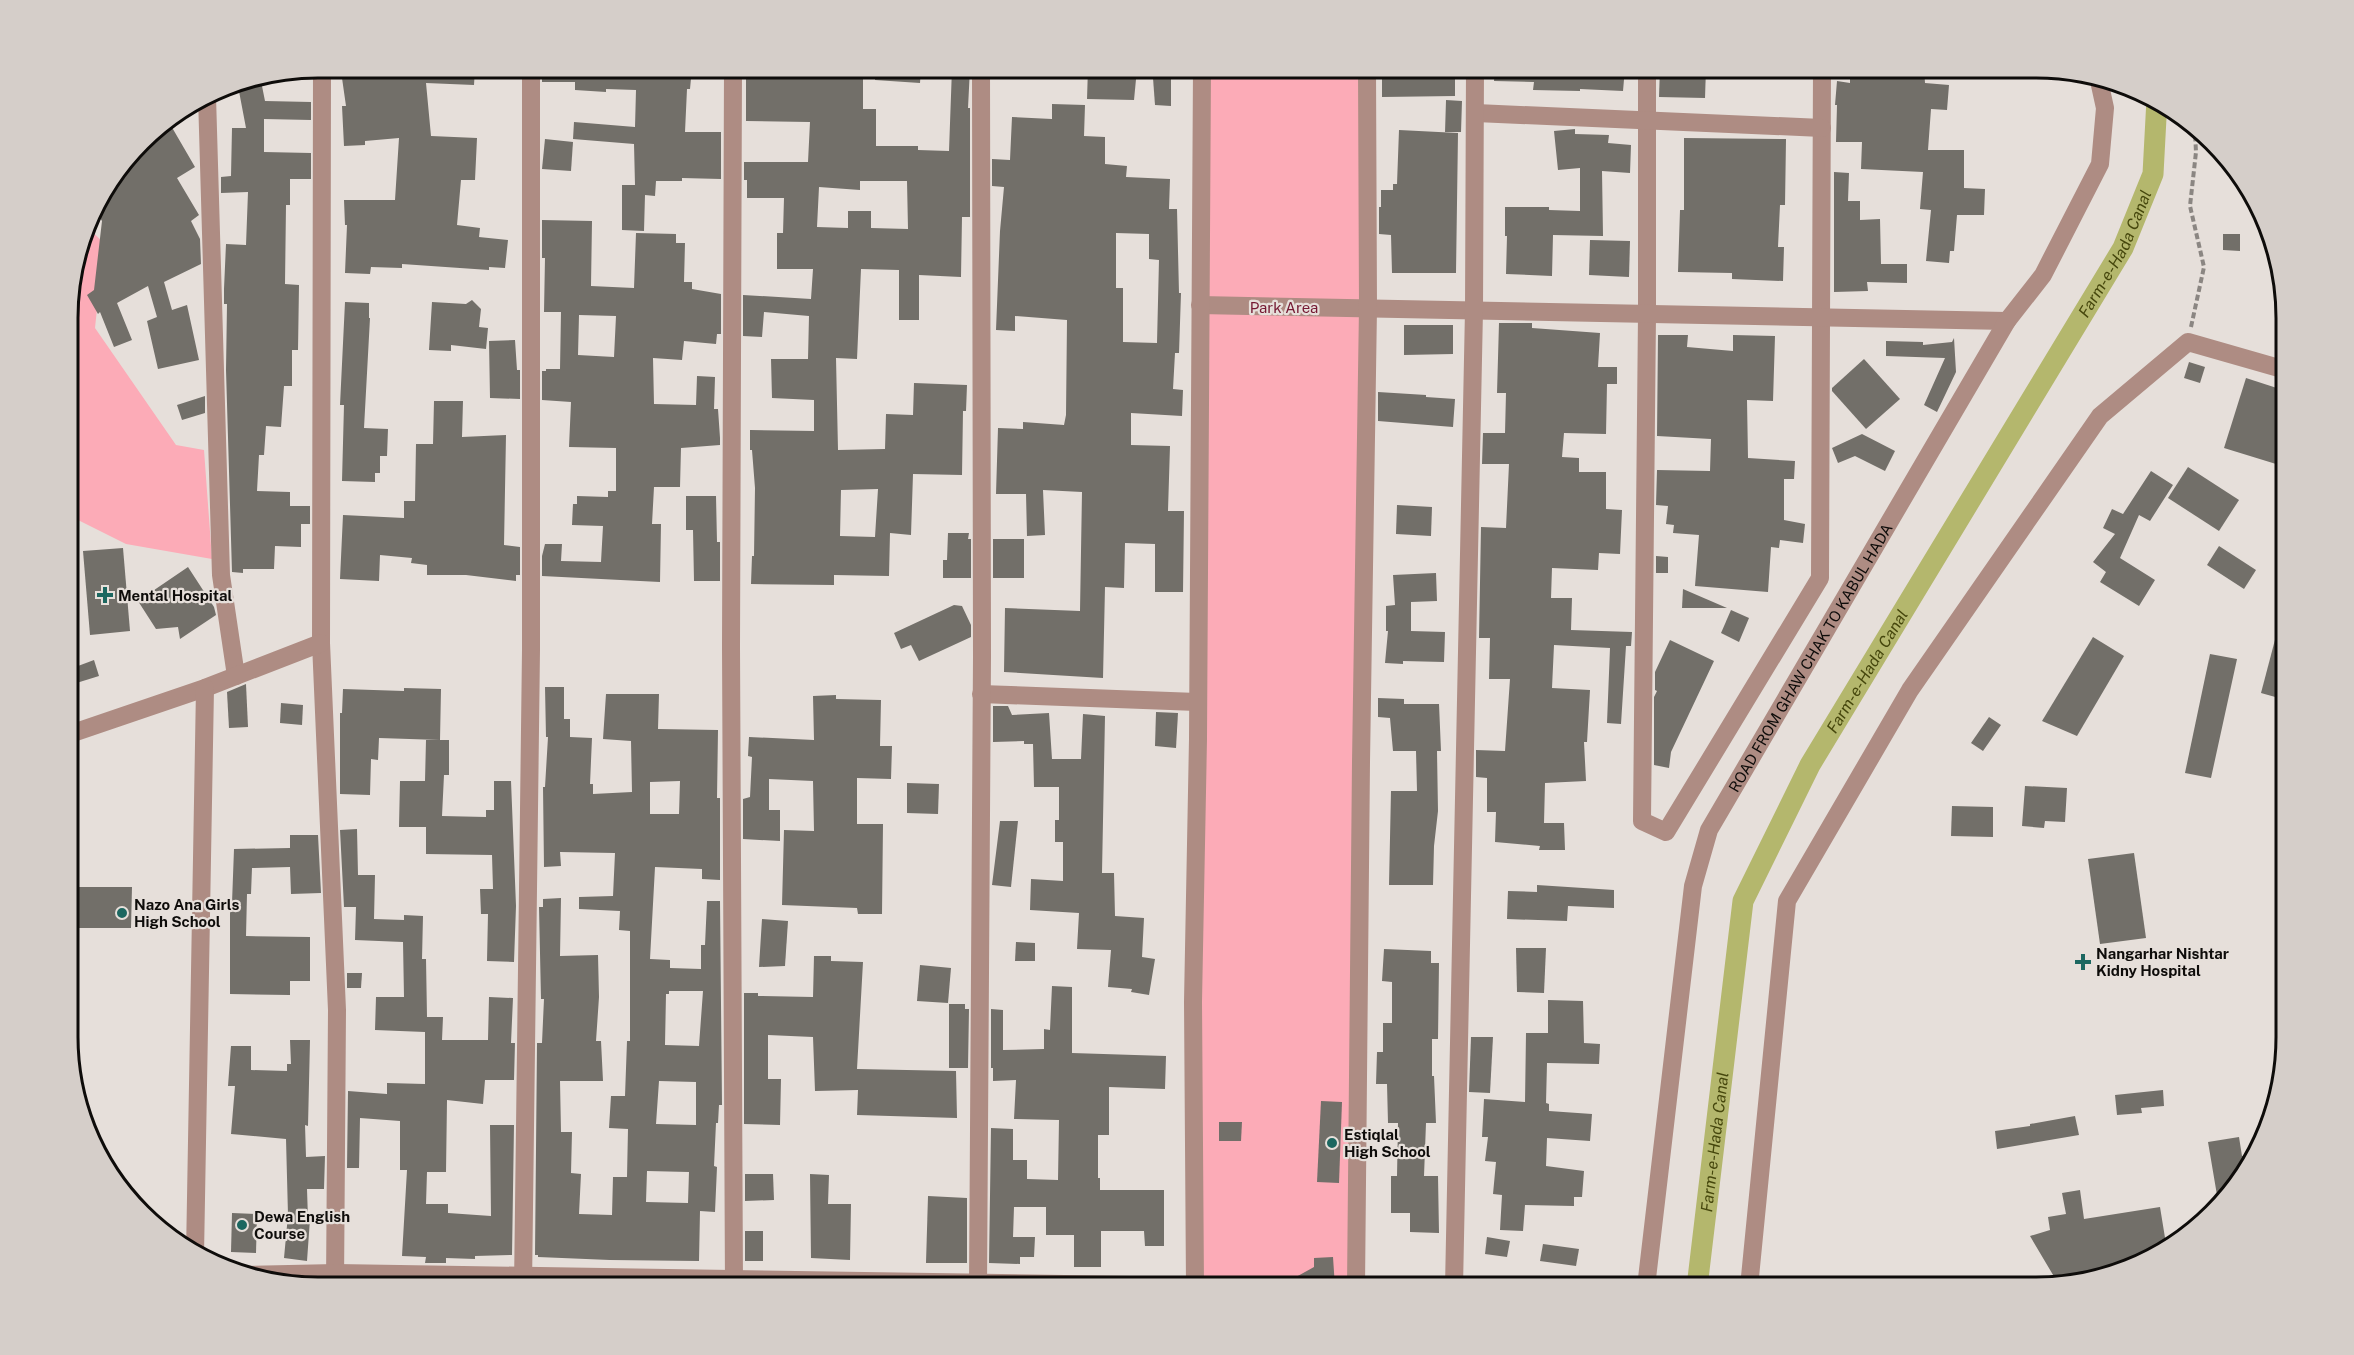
<svg xmlns="http://www.w3.org/2000/svg" width="2354" height="1355" viewBox="0 0 2354 1355" font-family="'Public Sans',sans-serif">
<rect width="100%" height="100%" fill="#e6dfda"/>
<g fill="#fcabb7">
<polygon points="1202,68 1367,68 1356,1287 1195,1287"/>
<polygon points="87,227 104,243 95,328 176,445 204,450 212,559 126,544 70,516 70,285"/>
</g>
<g fill="none" stroke-linecap="round" stroke-linejoin="round">
<path stroke="#b4b76d" stroke-width="21" id="s1" d="M1697,1287L1743,901L1810,765L2123,248L2153,174L2157,99"/>
</g>
<g fill="#726f69" fill-rule="evenodd">
<polygon points="365,68 475,68 474,85 426,83 431,136 477,138 475,180 461,180 457,225 480,228 479,237 508,240 505,268 489,267 489,270 402,264 402,268 371,267 370,274 345,273 347,225 345,225 344,200 395,200 399,138 365,141 365,145 344,146 342,106 346,106 342,78 365,75"/>
<polygon points="542,68 615,70 615,68 692,68 690,89 687,89 685,132 721,132 721,179 682,178 682,181 656,181 655,196 645,195 644,231 622,230 622,185 635,185 634,144 573,139 574,122 635,127 636,90 606,89 606,92 575,90 575,82 542,82"/>
<path d="M746,68H863V109H876V146H918V150L949,151L952,68H970L968,108H970V217H962L961,277L919,275V320H899V270L861,269L857,359L836,358L838,450L885,449L886,414L913,415L914,383L967,385L966,411H963L962,475L913,474L911,535L890,533L889,576L834,575V585L751,584L752,556H754L755,488L752,450H750V430L814,431V400L772,398L771,359H808L809,316L764,312L762,337L743,336V295L811,299L813,269H777V233H783L784,198H747V180H744V162H808L810,122L746,121ZM860,181H907L908,229L871,228V211H848V228L817,227L819,187L860,190ZM878,489L875,537L840,536L841,490Z"/>
<polygon points="875,68 921,68 920,83 875,80"/>
<polygon points="1088,68 1137,69 1134,100 1087,99"/>
<polygon points="1382,68 1455,68 1455,96 1382,97"/>
<polygon points="1495,68 1554,68 1554,69 1586,71 1586,68 1625,68 1623,91 1580,89 1580,91 1533,90 1534,82 1494,81"/>
<polygon points="1660,68 1706,68 1705,98 1659,97"/>
<polygon points="1850,68 1924,68 1925,83 1949,85 1947,110 1931,109 1928,150 1964,150 1964,188 1985,189 1984,215 1957,215 1954,251 1950,251 1949,263 1926,261 1931,210 1920,209 1923,172 1861,169 1862,142 1836,142 1837,105 1835,105 1837,81 1850,83"/>
<polygon points="1153,78 1171,78 1171,106 1155,105"/>
<polygon points="261,81 265,101 311,102 311,120 264,119 264,152 311,153 311,179 290,179 290,205 286,205 285,284 299,285 298,350 292,350 292,386 284,386 281,427 266,426 264,455 259,455 257,491 290,492 290,506 310,506 310,524 301,524 301,547 275,546 274,569 243,569 243,573 232,572 226,370 227,304 224,304 224,289 226,244 246,245 248,192 221,193 221,177 231,176 232,128 246,128 238,86"/>
<polygon points="1446,100 1462,101 1461,132 1445,132"/>
<path d="M1052,104L1085,105L1084,136L1105,137V164L1127,166L1126,177L1170,179L1169,209H1177L1179,293H1181L1179,353H1175L1173,389L1183,390L1182,416L1131,413V445L1170,446L1168,511H1184L1183,592H1155V544L1125,543L1124,588L1105,587L1103,678L1004,672L1005,608L1080,611L1082,492L1043,490L1045,535L1027,536L1026,494H996L998,428L1023,429V422L1064,425L1066,415L1067,320L1015,316V331L996,330L1000,231L1004,187L992,186V159L1010,160L1012,117L1052,119ZM1116,233L1149,234V259L1159,260L1157,343L1123,342V288H1116Z"/>
<polygon points="170,124 195,167 177,178 199,215 191,221 200,239 201,264 164,282 172,310 187,305 199,360 158,369 147,321 157,317 148,286 117,303 132,340 114,347 100,312 98,314 87,295 94,290 102,221 93,207 145,139"/>
<polygon points="1575,129 1575,134 1609,135 1608,143 1631,145 1630,173 1602,171 1603,236 1553,235 1552,276 1506,274 1507,236 1505,236 1505,207 1549,207 1549,210 1580,211 1580,168 1558,170 1554,131"/>
<polygon points="1399,130 1458,133 1456,273 1392,273 1391,235 1379,234 1379,207 1381,207 1381,190 1393,190 1393,184 1397,184"/>
<polygon points="1684,138 1786,139 1785,205 1780,205 1778,247 1784,247 1783,281 1732,279 1732,273 1678,272 1680,210 1684,210"/>
<polygon points="545,139 573,142 571,171 542,169"/>
<polygon points="1834,172 1849,173 1848,201 1860,201 1860,220 1880,219 1881,264 1907,264 1907,283 1867,282 1868,291 1834,292"/>
<path d="M542,220L592,221L591,286L634,288L636,233L676,234V243H685L684,282H692V289L721,294V334H717L716,344L684,341L682,360L653,358L654,404L696,405L697,376L715,377L714,409H718L720,438V445L681,448L680,487H654L652,524H661L660,582L542,576V556L545,544H562L561,561L601,562L603,526L572,525L573,504H577V496L608,497V491H616V448L569,447L571,402L542,400V371H546V369H560L561,312H544L545,258H542ZM579,315L616,316L614,357L578,355Z"/>
<polygon points="2223,234 2240,234 2240,251 2223,250"/>
<polygon points="1590,240 1630,241 1629,277 1589,275"/>
<polygon points="472,300 481,309 479,327 488,328 486,349 451,345 451,351 429,350 432,302 466,304"/>
<polygon points="345,302 369,303 369,318 370,318 364,428 388,429 387,456 380,456 380,473 375,473 375,482 342,481 344,405 340,405"/>
<polygon points="1499,323 1532,323 1532,328 1600,333 1598,367 1617,367 1617,384 1607,384 1606,434 1564,433 1562,457 1579,458 1579,472 1606,472 1606,509 1622,510 1620,554 1599,553 1598,570 1552,568 1551,598 1572,598 1571,630 1632,632 1631,646 1626,646 1621,724 1607,723 1610,648 1554,645 1552,688 1590,690 1587,742 1584,742 1586,781 1545,783 1544,823 1564,823 1565,850 1539,850 1540,846 1495,842 1496,812 1487,812 1487,778 1476,777 1476,750 1505,751 1510,679 1489,679 1490,638 1479,638 1481,527 1506,528 1509,464 1482,464 1483,433 1505,433 1506,393 1497,393"/>
<polygon points="1404,325 1453,325 1453,354 1404,355"/>
<polygon points="1658,335 1688,335 1687,347 1733,351 1733,335 1775,336 1773,401 1747,400 1748,458 1795,461 1794,479 1784,479 1784,520 1805,524 1803,543 1780,540 1779,548 1771,547 1768,592 1695,586 1699,535 1673,533 1674,525 1666,524 1668,506 1656,505 1657,470 1710,471 1711,439 1657,436"/>
<polygon points="1954,338 1956,372 1937,412 1924,405 1945,358 1886,356 1886,341 1923,342 1923,345 1952,342"/>
<polygon points="515,340 517,370 520,370 520,399 490,398 489,341"/>
<polygon points="1864,359 1900,399 1866,429 1832,391 1832,388"/>
<polygon points="2189,362 2205,367 2200,383 2184,378"/>
<polygon points="2246,378 2286,391 2286,432 2276,464 2224,448"/>
<polygon points="1378,392 1426,395 1426,397 1455,399 1453,427 1378,421"/>
<polygon points="205,396 205,413 182,420 177,405"/>
<polygon points="434,401 463,401 462,437 506,435 504,545 520,547 520,575 516,575 516,581 466,575 427,575 427,565 411,563 412,558 380,555 379,581 340,579 343,515 404,518 404,501 415,501 416,444 433,444"/>
<polygon points="1862,434 1895,451 1885,471 1855,456 1838,463 1832,448"/>
<polygon points="2188,467 2239,500 2219,531 2168,498"/>
<polygon points="2151,471 2173,485 2150,521 2139,515 2120,558 2155,580 2139,606 2100,582 2106,572 2093,562 2115,534 2103,528 2112,509 2123,514"/>
<polygon points="686,496 716,496 717,542 720,542 720,581 694,581 693,530 686,530"/>
<polygon points="1397,505 1432,507 1431,536 1396,534"/>
<polygon points="948,533 969,533 968,539 971,539 971,578 943,578 943,560 947,560"/>
<rect x="993" y="539" width="31" height="39"/>
<polygon points="2219,546 2256,570 2244,589 2207,565"/>
<polygon points="123,548 130,631 90,635 83,551"/>
<polygon points="1656,556 1668,557 1668,573 1656,573"/>
<polygon points="188,567 214,607 216,615 180,639 178,627 156,629 138,601"/>
<polygon points="1436,573 1437,601 1411,602 1411,631 1445,632 1444,662 1403,661 1403,664 1385,663 1388,631 1386,631 1386,606 1395,605 1393,575"/>
<polygon points="1683,589 1727,608 1682,608"/>
<polygon points="954,605 962,606 971,625 971,637 919,661 911,645 901,649 894,633"/>
<polygon points="1731,610 1749,618 1739,642 1721,633"/>
<polygon points="2281,617 2286,618 2286,700 2261,693"/>
<polygon points="2093,637 2124,656 2077,736 2042,721"/>
<polygon points="1670,640 1714,661 1671,752 1669,768 1654,765 1654,697 1657,691 1655,690 1655,672"/>
<polygon points="2210,654 2237,659 2211,778 2185,773"/>
<polygon points="94,660 99,676 70,685 70,669"/>
<polygon points="246,684 248,727 229,728 227,692"/>
<path d="M545,687H564V719H570V737L592,738L590,784H593V794L632,792L631,741L603,739L606,694H659L658,729L718,730L717,798H720V880L702,879V869L655,867L650,959L670,960V968L701,969V945H705L707,901H720L722,1105H719L718,1123H716L714,1166L717,1167L715,1212L700,1211L699,1261L610,1260L538,1257V1255H535L537,1043H542L544,999H541L539,907H543V899L561,898L560,956L598,955L599,997L596,1041H601L603,1081H560L561,1132H572L571,1173L581,1174L579,1214L612,1215L613,1177H627L628,1129L609,1128L611,1096H625L627,1041H630V931L619,930L620,911L579,909V897L613,896L615,853L560,852L561,866L544,867L543,787H545L548,737H546ZM680,781L679,814H650V782ZM669,991H703L699,1046L665,1045L666,994H669ZM659,1081L696,1082V1125L656,1124ZM647,1171L689,1172L688,1203L646,1202Z"/>
<polygon points="404,688 441,689 440,740 379,738 378,760 371,759 370,795 340,794 340,713 342,713 343,689 404,691"/>
<polygon points="836,695 836,699 881,700 880,746 892,746 891,779 857,778 857,824 883,824 882,914 858,914 857,908 782,905 784,830 814,831 813,781 769,779 769,810 780,810 780,841 743,839 743,799 750,797 752,757 748,756 749,737 814,740 813,696"/>
<polygon points="1378,698 1404,699 1404,704 1439,704 1441,751 1437,751 1438,811 1434,846 1433,885 1389,885 1391,791 1417,791 1416,751 1393,751 1390,718 1378,717"/>
<polygon points="281,703 303,705 302,725 280,723"/>
<polygon points="993,706 1008,706 1012,715 1049,713 1052,759 1081,759 1083,714 1105,716 1102,873 1114,873 1115,916 1144,918 1142,957 1155,959 1149,995 1131,992 1132,989 1108,987 1111,950 1077,949 1079,913 1030,910 1031,879 1063,881 1063,842 1055,842 1055,820 1059,820 1059,787 1034,787 1033,744 1024,744 1024,741 993,742"/>
<polygon points="1156,712 1178,713 1176,748 1155,746"/>
<polygon points="1989,717 2001,725 1983,751 1971,743"/>
<polygon points="426,740 449,740 449,775 444,775 442,816 486,817 486,810 494,810 494,781 511,781 516,906 514,962 487,961 488,914 481,914 480,889 493,889 492,855 426,854 426,827 399,827 400,781 425,781"/>
<polygon points="907,783 939,784 938,814 907,813"/>
<polygon points="2025,786 2067,788 2065,822 2045,821 2044,828 2022,826"/>
<polygon points="1952,806 1993,807 1993,837 1951,836"/>
<polygon points="1000,821 1018,821 1011,887 992,885"/>
<polygon points="357,829 358,875 375,875 374,919 404,920 404,915 423,916 422,959 426,959 427,1017 443,1017 442,1040 488,1040 489,997 513,998 511,1043 515,1043 514,1080 485,1080 483,1104 447,1100 446,1172 427,1172 426,1204 448,1204 448,1213 491,1216 490,1125 514,1125 512,1255 475,1256 475,1259 446,1258 446,1263 425,1263 426,1257 402,1256 407,1170 400,1170 400,1121 360,1118 359,1168 347,1168 348,1091 387,1094 387,1083 425,1084 425,1032 375,1030 376,997 404,997 403,942 355,940 356,907 344,907 340,830"/>
<polygon points="290,835 318,835 321,893 291,894 290,867 252,868 251,894 247,894 246,936 310,937 310,981 290,981 290,995 230,994 230,903 232,903 234,849 290,848"/>
<polygon points="2134,853 2146,938 2100,944 2088,859"/>
<polygon points="1537,885 1614,890 1614,908 1568,906 1567,921 1507,919 1508,891 1537,892"/>
<polygon points="70,887 132,887 131,928 70,928"/>
<polygon points="762,919 788,921 785,966 759,967"/>
<polygon points="1016,942 1035,943 1035,961 1015,961"/>
<polygon points="1516,948 1546,948 1544,993 1517,992"/>
<polygon points="1384,949 1431,951 1431,963 1439,963 1438,1039 1432,1039 1432,1076 1434,1076 1436,1123 1426,1123 1424,1176 1438,1176 1439,1233 1410,1232 1410,1213 1391,1213 1391,1176 1397,1176 1398,1123 1388,1123 1387,1084 1376,1084 1377,1052 1383,1052 1383,1023 1392,1023 1392,982 1382,981"/>
<polygon points="814,956 831,956 831,961 863,962 857,1069 956,1071 957,1118 857,1115 858,1090 815,1091 813,1037 768,1035 768,1079 781,1079 780,1125 744,1124 744,993 758,993 758,996 813,997"/>
<polygon points="920,965 951,968 948,1003 917,1001"/>
<polygon points="347,973 362,973 361,988 347,988"/>
<polygon points="1052,986 1072,987 1072,1053 1166,1056 1165,1089 1109,1087 1109,1135 1098,1135 1098,1178 1100,1178 1100,1190 1164,1190 1164,1246 1145,1246 1144,1231 1101,1231 1101,1267 1074,1267 1074,1235 1046,1235 1046,1207 1014,1207 1013,1237 1035,1237 1034,1257 1020,1257 1020,1264 989,1263 991,1128 1013,1129 1013,1160 1027,1160 1027,1179 1058,1180 1059,1120 1014,1119 1016,1080 993,1081 993,1068 991,1068 991,1009 1003,1010 1003,1050 1044,1049 1044,1029 1050,1030"/>
<polygon points="1548,1000 1583,1001 1584,1043 1600,1044 1599,1064 1547,1063 1546,1103 1549,1104 1549,1111 1592,1114 1590,1141 1547,1138 1546,1166 1584,1171 1582,1197 1574,1197 1574,1206 1525,1205 1523,1231 1500,1230 1502,1195 1493,1194 1496,1162 1485,1161 1488,1137 1482,1137 1484,1099 1525,1102 1526,1033 1548,1033"/>
<polygon points="949,1004 965,1004 965,1009 969,1009 968,1068 949,1068"/>
<polygon points="1471,1037 1493,1037 1490,1093 1469,1092"/>
<polygon points="290,1040 310,1040 308,1126 305,1125 306,1157 325,1156 324,1189 307,1189 308,1219 310,1219 307,1261 284,1258 288,1215 286,1139 231,1134 235,1086 228,1086 231,1046 251,1046 251,1070 287,1071 287,1064 291,1064"/>
<polygon points="2163,1090 2164,1106 2141,1108 2142,1113 2117,1115 2115,1095"/>
<polygon points="1321,1101 1342,1102 1339,1183 1317,1182"/>
<polygon points="2075,1116 2079,1135 1997,1149 1995,1131 2030,1126 2030,1124"/>
<polygon points="1219,1122 1242,1122 1241,1141 1219,1141"/>
<polygon points="2239,1137 2242,1156 2256,1154 2253,1162 2219,1207 2208,1142"/>
<polygon points="745,1174 773,1174 774,1200 745,1201"/>
<polygon points="810,1174 829,1175 828,1204 851,1204 850,1260 811,1258"/>
<polygon points="2080,1190 2084,1219 2160,1207 2167,1250 2162,1254 2059,1285 2030,1236 2050,1230 2048,1217 2066,1214 2062,1193"/>
<polygon points="928,1196 967,1198 967,1263 926,1263"/>
<polygon points="232,1213 257,1214 256,1253 231,1252"/>
<rect x="745" y="1231" width="18" height="30"/>
<polygon points="1487,1237 1510,1241 1507,1257 1485,1254"/>
<polygon points="1543,1244 1579,1249 1576,1266 1540,1261"/>
<polygon points="1333,1257 1335,1287 1278,1287 1314,1267 1314,1258"/>
</g>
<g fill="none" stroke-linecap="round" stroke-linejoin="round">
<polyline stroke="#8b8682" stroke-width="4" stroke-dasharray="6 3" stroke-linecap="butt" points="2191,327 2204,267 2190,206 2196,152 2195,133"/>
<g stroke="#ae8c83" stroke-width="18">
<polyline points="322,68 321,643 337,1010 335,1287"/>
<polyline points="733,68 731,647 734,1287"/>
<polyline points="1647,68 1647,314 1642,821 1666,832 1820,578 1822,68"/>
<polyline points="207,96 221,575 236,676"/>
<polyline points="1476,113 1822,128"/>
<polyline points="1200,305 2007,321"/>
<polyline points="981,694 1197,702"/>
<polyline points="70,734 205,688 321,643"/>
<polyline points="195,1255 205,688"/>
<polyline points="243,1275 336,1273 1195,1286"/>
<polyline points="523,1287 531,650 531,68"/>
<polyline points="978,1287 982,657 981,68"/>
<polyline points="1195,1287 1193,1002 1198,739 1202,68"/>
<polyline points="1356,1287 1361,762 1368,308 1367,68"/>
<polyline points="1454,1287 1474,310 1475,68"/>
<path id="s2" d="M1646,1287L1693,886L1709,830L2007,321L2043,275L2100,164L2105,108L2098,76"/>
<polyline points="1749,1287 1787,901 1910,690 2100,416 2188,342 2286,370"/>
</g>
</g>
<g fill="#1c6760" stroke="#e6dfda" stroke-width="2">
<path d="M102 586h6v6h6v6h-6v6h-6v-6h-6v-6h6z"/>
<circle cx="122" cy="913" r="6"/>
<path d="M2080 953h6v6h6v6h-6v6h-6v-6h-6v-6h6z"/>
<circle cx="1332" cy="1143" r="6"/>
<circle cx="242" cy="1225" r="6"/>
</g>
<g text-anchor="middle" dominant-baseline="central" stroke-width="4.5" stroke-linejoin="round" paint-order="stroke">
<g font-size="15" fill="#751933" stroke="#e6dfda">
<text x="1284" y="307">Park Area</text>
</g>
<g font-size="15" font-weight="bold" fill="#0e0c0a" stroke="#e6dfda" text-anchor="start">
<text x="118" y="595">Mental Hospital</text>
<text x="134" y="904">Nazo Ana Girls<tspan x="134" dy="17">High School</tspan></text>
<text x="2096" y="953">Nangarhar Nishtar<tspan x="2096" dy="17">Kidny Hospital</tspan></text>
<text x="1344" y="1134">Estiqlal<tspan x="1344" dy="17">High School</tspan></text>
<text x="254" y="1216">Dewa English<tspan x="254" dy="17">Course</tspan></text>
</g>
<g font-size="15" fill="#0e0c0a" stroke="#e6dfda">
<text stroke="none"><textPath href="#s2" startOffset="662">ROAD FROM GHAW CHAK TO KABUL HADA</textPath></text>
</g>
<g font-size="16" font-style="italic" fill="#46470d" stroke="#e6dfda">
<text stroke="none"><textPath href="#s1" startOffset="1136">Farm-e-Hada Canal</textPath></text>
<text stroke="none"><textPath href="#s1" startOffset="650">Farm-e-Hada Canal</textPath></text>
<text stroke="none"><textPath href="#s1" startOffset="146">Farm-e-Hada Canal</textPath></text>
</g>
</g>
<path d="M0 0H2354V1355H0ZM318 78H2036A240 240 0 0 1 2276 318V1037A240 240 0 0 1 2036 1277H318A240 240 0 0 1 78 1037V318A240 240 0 0 1 318 78Z" fill="#d5cec9" fill-rule="evenodd"/>
<path fill="none" stroke="#0e0c0a" stroke-width="3" d="M318 78H2036A240 240 0 0 1 2276 318V1037A240 240 0 0 1 2036 1277H318A240 240 0 0 1 78 1037V318A240 240 0 0 1 318 78Z"/>
</svg>
